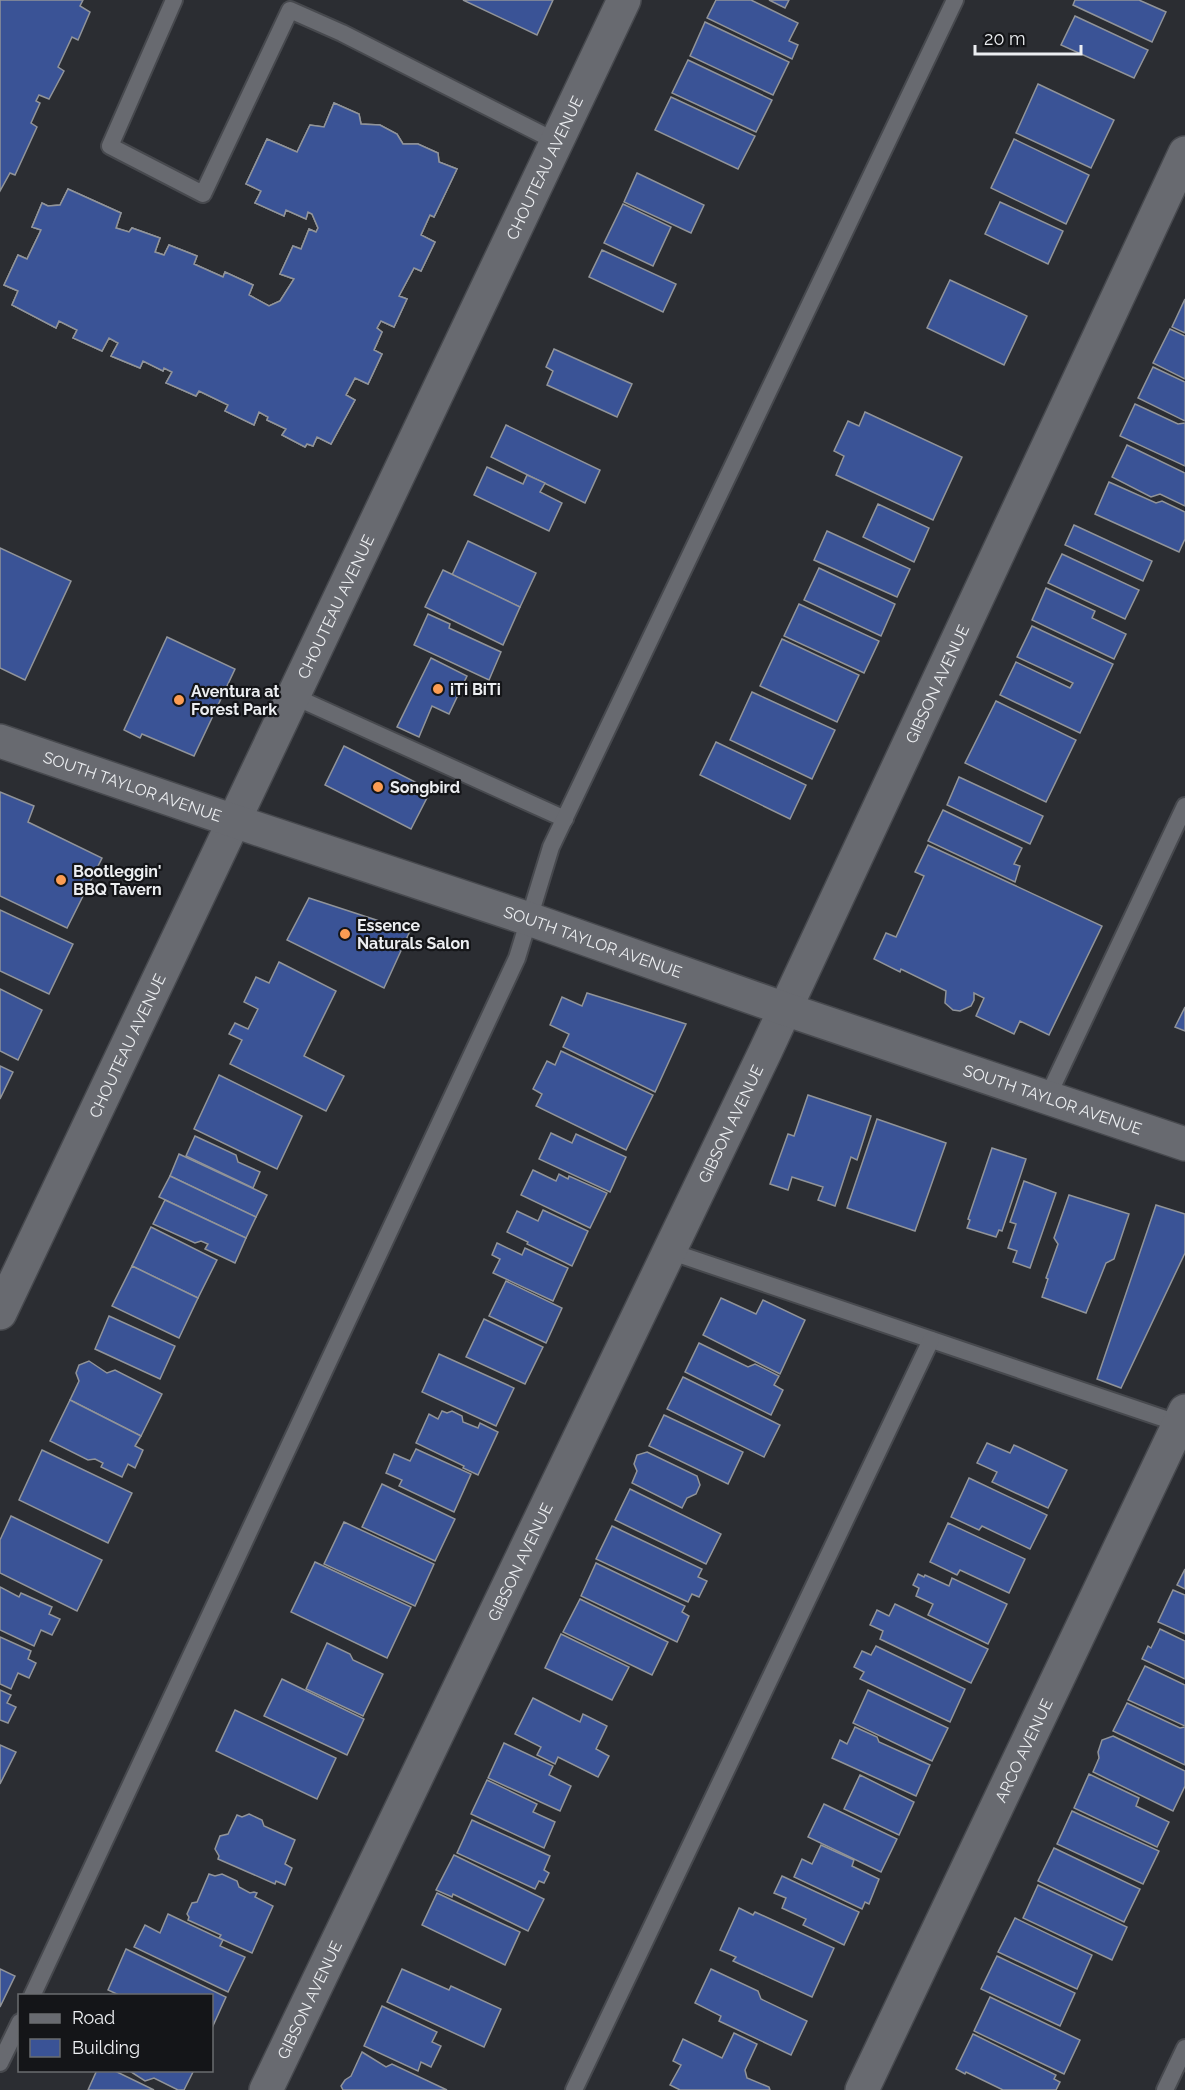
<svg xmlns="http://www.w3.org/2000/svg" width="1185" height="2090" viewBox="0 0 1185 2090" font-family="Raleway,sans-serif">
<rect width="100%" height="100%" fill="#2b2d32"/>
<g fill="#3a5396" stroke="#919499" stroke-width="1.5">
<polygon points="0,0 83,0 80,6 90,12 78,40 72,37 58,67 64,71 49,99 39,95 36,101 40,103 31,123 37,127 15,175 10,173 0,191"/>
<polygon points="463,0 553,0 537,35"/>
<polygon points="716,0 751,0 798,23 789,41 798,45 792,59 707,18"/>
<polygon points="769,0 789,0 785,8"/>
<polygon points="1075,0 1139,0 1166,12 1152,42 1073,5"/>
<polygon points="1075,16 1148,50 1134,78 1061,45"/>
<polygon points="705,22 789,62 773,95 690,56"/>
<polygon points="688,60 772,100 756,132 672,93"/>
<polygon points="1038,84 1114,120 1091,168 1016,133"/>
<polygon points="671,97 755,136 738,169 655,130"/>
<polygon points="334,103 359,114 361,124 380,125 397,134 403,144 418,144 438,153 439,162 457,169 434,217 430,215 421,235 435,242 421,271 414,268 399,296 407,299 394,327 381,321 377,328 382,332 374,350 382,354 368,384 355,378 346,395 355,400 331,444 317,437 313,446 307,444 305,447 282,435 286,429 267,420 268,417 259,412 254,425 225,411 228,405 199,391 196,396 166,383 172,372 164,368 163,371 143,361 140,368 111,356 118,343 109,338 102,351 73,338 77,330 59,321 56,328 12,305 18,291 4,285 18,255 27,259 41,230 32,227 42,203 48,206 60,205 68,189 121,213 116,228 129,232 132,228 160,238 155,252 164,255 169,245 197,256 194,264 223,277 225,272 253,285 249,295 269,306 280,301 294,279 280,274 293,246 301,249 309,229 316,232 318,228 312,214 308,212 306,219 286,210 284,216 255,203 261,191 246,184 267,139 297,152 310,125 324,127"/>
<polygon points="334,103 359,114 361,124 380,125 397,134 403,144 418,144 438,153 439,162 457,169 434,217 430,215 421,235 435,242 421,271 414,268 399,296 407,299 394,327 381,321 377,328 382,332 374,350 382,354 368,384 355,378 346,395 355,400 331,444 317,437 313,446 307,444 305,447 282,435 286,429 267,420 268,417 259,412 254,425 225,411 228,405 199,391 196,396 166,383 172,372 164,368 163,371 143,361 140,368 111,356 118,343 109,338 102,351 73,338 77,330 59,321 56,328 12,305 18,291 4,285 18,255 27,259 41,230 32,227 42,203 48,206 60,205 68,189 121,213 116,228 129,232 132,228 160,238 155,252 164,255 169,245 197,256 194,264 223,277 225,272 253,285 249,295 269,306 280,301 294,279 280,274 293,246 301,249 309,229 316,232 318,228 312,214 308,212 306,219 286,210 284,216 255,203 261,191 246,184 267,139 297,152 310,125 324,127"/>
<polygon points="1014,139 1089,175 1066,224 991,188"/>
<polygon points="637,173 704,205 691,233 624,202"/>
<polygon points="1000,202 1063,231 1048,264 985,234"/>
<polygon points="623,204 671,227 653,266 604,243"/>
<polygon points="602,250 676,284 663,312 589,277"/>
<polygon points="950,280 1027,316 1004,365 927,328"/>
<polygon points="1185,299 1185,333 1172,327"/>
<polygon points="1170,329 1185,336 1185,379 1153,363"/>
<polygon points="554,349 632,384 617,417 547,385 553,371 546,367"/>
<polygon points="1153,367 1185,382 1185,421 1138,398"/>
<polygon points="1135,404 1178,424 1185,423 1185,466 1120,436"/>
<polygon points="865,412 962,457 933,520 836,475 844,456 834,451 848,421 859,426"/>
<polygon points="506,425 600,470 585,503 491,457"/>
<polygon points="1127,445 1185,473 1185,506 1160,494 1151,497 1112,477"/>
<polygon points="487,467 523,484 527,475 545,483 540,492 562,503 549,531 474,495"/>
<polygon points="1109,482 1156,503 1162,501 1185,512 1185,539 1179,552 1095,514"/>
<polygon points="878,504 929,528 914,562 863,537"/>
<polygon points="1074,525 1152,561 1143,581 1065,545"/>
<polygon points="827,531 910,569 897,597 814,560"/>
<polygon points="468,541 536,573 520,607 452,575"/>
<polygon points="0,548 71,581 25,680 0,668"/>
<polygon points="1062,554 1139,590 1125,619 1048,583"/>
<polygon points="819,568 895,604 881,636 804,600"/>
<polygon points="443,570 520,607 503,645 425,607"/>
<polygon points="1046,588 1095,611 1092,618 1126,634 1114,659 1032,620"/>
<polygon points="799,604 879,641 864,673 784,636"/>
<polygon points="428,614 450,624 449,628 501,652 489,680 414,645"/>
<polygon points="1032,626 1113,664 1080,733 1000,695 1016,662 1070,688 1073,683 1017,657"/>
<polygon points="167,637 235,669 194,756 142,734 140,738 124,730"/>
<polygon points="782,639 859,675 837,722 760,686"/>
<polygon points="431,658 467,676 449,714 432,706 419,737 397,727"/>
<polygon points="752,692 835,730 812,779 730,740"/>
<polygon points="996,701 1076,740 1046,802 965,763"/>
<polygon points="716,742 806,785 790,819 700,775"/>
<polygon points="344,746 431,790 411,829 325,785"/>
<polygon points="959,777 1043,816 1030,844 947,805"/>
<polygon points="0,792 34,806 28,822 102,858 67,928 0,896"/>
<polygon points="943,810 1022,848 1014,864 1020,866 1015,882 928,841"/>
<polygon points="928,845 1102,926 1049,1035 1020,1021 1014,1034 976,1016 984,998 974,993 974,1000 971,1006 960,1011 953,1010 945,1003 946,991 901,969 900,972 874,959 886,933 896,937 924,876 915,872"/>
<polygon points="309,898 410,931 384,988 287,940"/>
<polygon points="0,910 73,944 49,994 0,971"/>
<polygon points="279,962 336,991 304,1056 344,1076 326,1111 230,1064 242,1040 229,1034 235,1023 248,1029 258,1009 244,1002 256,977 269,983"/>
<polygon points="0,989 42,1010 18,1060 0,1051"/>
<polygon points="587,993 686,1024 655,1092 563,1047 569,1034 550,1025 562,997 582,1006"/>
<polygon points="1185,1007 1185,1031 1175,1027"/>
<polygon points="561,1051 653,1095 626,1150 536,1106 542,1094 533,1089 547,1061 555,1065"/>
<polygon points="0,1066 13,1072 0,1099"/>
<polygon points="219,1075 302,1116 277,1169 194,1129"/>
<polygon points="808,1095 871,1116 857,1160 851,1157 835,1206 818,1200 823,1187 792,1177 788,1190 770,1184 788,1134 794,1136"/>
<polygon points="877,1119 946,1143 915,1231 847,1208"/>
<polygon points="551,1133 572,1143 576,1134 626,1157 610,1192 539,1159"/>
<polygon points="195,1136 236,1155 238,1162 260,1172 253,1188 186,1156"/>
<polygon points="992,1148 1026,1159 1002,1231 999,1230 996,1237 967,1228 970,1220 968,1219"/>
<polygon points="179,1154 267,1195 256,1217 170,1176"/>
<polygon points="533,1170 556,1181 559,1174 568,1179 569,1176 607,1193 590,1228 521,1195"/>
<polygon points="170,1176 256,1217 246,1238 159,1197"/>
<polygon points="1024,1181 1056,1193 1030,1268 1013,1262 1017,1251 1008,1248 1016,1224 1010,1222"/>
<polygon points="1069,1195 1129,1214 1114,1259 1106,1263 1086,1313 1042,1297 1048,1279 1046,1278 1058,1244 1054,1238"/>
<polygon points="165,1200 246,1238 235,1263 205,1249 208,1244 201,1241 195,1243 153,1224"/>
<polygon points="1156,1205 1185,1214 1185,1253 1121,1388 1097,1379"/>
<polygon points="543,1210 588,1231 572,1266 527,1244 528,1242 507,1232 517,1211 538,1221"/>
<polygon points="151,1227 217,1260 198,1298 132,1266"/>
<polygon points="497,1243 522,1255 525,1248 568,1268 553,1301 493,1273 500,1259 492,1255"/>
<polygon points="132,1266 198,1298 179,1338 112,1306"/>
<polygon points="506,1281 562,1308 546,1343 489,1316"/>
<polygon points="721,1298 756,1314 763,1300 805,1320 780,1374 703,1335"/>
<polygon points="109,1316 175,1346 160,1379 95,1349"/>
<polygon points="484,1319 543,1347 525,1384 466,1357"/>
<polygon points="699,1343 748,1367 755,1364 779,1376 774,1385 783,1390 771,1415 685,1372"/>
<polygon points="439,1354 514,1388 496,1426 422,1392"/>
<polygon points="89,1361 107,1373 115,1370 162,1394 141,1436 70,1400 79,1381 76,1373 79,1365"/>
<polygon points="683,1377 780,1425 764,1457 667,1409"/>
<polygon points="70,1400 141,1436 135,1446 143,1450 135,1468 128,1464 122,1477 101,1467 103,1463 95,1459 88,1460 50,1441"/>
<polygon points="442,1411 447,1413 452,1411 462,1416 463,1422 478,1428 480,1423 498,1432 478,1475 463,1468 464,1466 416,1443 429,1414 438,1419"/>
<polygon points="664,1415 743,1452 728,1484 649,1446"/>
<polygon points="987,1443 1010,1453 1014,1445 1067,1470 1048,1508 992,1482 997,1472 977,1463"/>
<polygon points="416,1449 471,1474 454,1512 399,1486 402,1480 386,1473 394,1454 410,1461"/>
<polygon points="42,1450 132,1493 108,1543 19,1500"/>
<polygon points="647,1452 697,1476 700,1485 696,1494 687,1498 682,1508 632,1483 637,1471 634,1464 637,1455"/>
<polygon points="969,1478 1047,1515 1030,1549 982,1526 979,1530 951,1517"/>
<polygon points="382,1484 455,1519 435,1561 362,1527"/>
<polygon points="630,1489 721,1534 706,1564 615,1520"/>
<polygon points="11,1516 102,1560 77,1611 0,1573 0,1540"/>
<polygon points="344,1522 434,1564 415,1606 324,1564"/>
<polygon points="948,1523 1025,1559 1009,1593 960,1570 957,1575 930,1562"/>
<polygon points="612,1526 702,1569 698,1577 707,1581 699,1597 692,1594 688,1602 596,1559"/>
<polygon points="315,1562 411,1607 387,1658 291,1612"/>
<polygon points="596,1563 685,1606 682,1612 689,1616 677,1642 581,1596"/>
<polygon points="1185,1569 1185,1589 1177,1585"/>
<polygon points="918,1574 924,1577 925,1575 949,1586 952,1578 1007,1604 988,1644 928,1615 933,1604 916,1596 919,1588 913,1585"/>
<polygon points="0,1587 19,1597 21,1593 52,1607 49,1614 60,1619 52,1635 41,1630 34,1646 0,1630"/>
<polygon points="1173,1590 1185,1595 1185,1634 1158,1622"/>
<polygon points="580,1599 668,1642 652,1675 563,1632"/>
<polygon points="895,1604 988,1649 971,1683 880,1639 883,1631 870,1625 877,1610 889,1616"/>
<polygon points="1160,1629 1185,1641 1185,1679 1142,1659 1148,1646 1151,1648"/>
<polygon points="561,1634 629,1667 612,1700 545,1668"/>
<polygon points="0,1637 31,1651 28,1659 36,1663 29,1678 18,1673 11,1689 0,1684"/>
<polygon points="327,1643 350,1654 353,1660 383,1674 363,1716 306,1689"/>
<polygon points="876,1646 965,1689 950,1722 860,1679 864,1672 854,1667 862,1651 871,1655"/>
<polygon points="1145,1666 1185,1685 1185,1726 1128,1700"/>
<polygon points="282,1679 364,1719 347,1755 264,1716"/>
<polygon points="0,1690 11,1695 7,1703 16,1707 8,1723 0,1720"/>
<polygon points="868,1690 948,1728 932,1761 853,1723"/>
<polygon points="533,1698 580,1722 583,1714 607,1726 596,1749 609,1756 598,1777 558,1757 555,1764 537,1755 541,1747 515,1734"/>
<polygon points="1127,1703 1180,1728 1185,1727 1185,1765 1113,1731"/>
<polygon points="235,1710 336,1758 317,1799 216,1751"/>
<polygon points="855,1727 877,1737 879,1742 930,1765 916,1796 832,1758 840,1740 847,1744"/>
<polygon points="1113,1736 1185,1771 1185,1786 1173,1811 1093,1772 1099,1758 1098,1752 1102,1740"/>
<polygon points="504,1743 553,1766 549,1775 571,1786 560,1811 488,1778"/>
<polygon points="0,1745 16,1752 0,1784"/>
<polygon points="1089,1774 1139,1798 1136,1806 1169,1822 1157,1847 1074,1808"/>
<polygon points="860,1775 914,1802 899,1835 844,1809"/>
<polygon points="487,1780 537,1804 533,1812 555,1822 544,1848 471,1814"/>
<polygon points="824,1804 897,1839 881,1872 808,1837"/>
<polygon points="1072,1811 1159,1851 1143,1884 1057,1844"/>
<polygon points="249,1814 262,1820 264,1826 295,1840 285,1864 292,1868 285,1885 276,1881 275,1884 218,1859 219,1856 215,1849 220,1836 228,1834 237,1815 242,1817"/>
<polygon points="472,1820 550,1856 544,1870 549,1873 544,1883 539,1881 535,1889 457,1853"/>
<polygon points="821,1845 854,1860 852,1866 879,1879 869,1904 865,1902 862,1909 794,1877 802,1859 812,1864"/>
<polygon points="1054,1848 1140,1889 1124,1922 1038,1881"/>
<polygon points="454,1855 544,1899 528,1931 453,1894 452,1897 436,1890"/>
<polygon points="209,1874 215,1876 222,1874 237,1881 239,1887 250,1893 254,1892 257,1893 255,1897 273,1906 252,1953 219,1938 221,1935 188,1920 189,1917 187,1914 192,1903 197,1902"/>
<polygon points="782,1876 859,1912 844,1945 803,1925 806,1919 782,1908 786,1898 774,1893"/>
<polygon points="1038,1885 1127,1927 1112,1960 1023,1918"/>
<polygon points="437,1893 520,1932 505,1965 422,1925"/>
<polygon points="739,1908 753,1915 755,1912 834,1948 812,1997 733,1961 736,1957 720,1950"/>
<polygon points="168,1914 223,1940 220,1946 245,1957 228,1992 134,1947 145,1925 160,1933"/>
<polygon points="1015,1918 1092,1955 1077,1989 998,1952"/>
<polygon points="126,1949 226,1997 212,2028 212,1996 121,1996 108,1990"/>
<polygon points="997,1956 1075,1993 1060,2026 981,1989"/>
<polygon points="0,1969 15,1976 0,2007"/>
<polygon points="402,1969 449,1990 451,1986 501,2009 484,2047 387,2002"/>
<polygon points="711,1969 758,1991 761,1999 807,2021 791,2055 719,2021 721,2016 695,2003"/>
<polygon points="990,1997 1080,2040 1064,2074 974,2031"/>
<polygon points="382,2006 437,2032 432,2042 441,2046 431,2067 421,2062 418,2071 364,2046"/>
<polygon points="734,2033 757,2044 745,2070 747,2078 769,2087 770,2090 680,2090 670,2085 681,2065 673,2061 683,2039 722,2058"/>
<polygon points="973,2034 1056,2075 1054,2079 1060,2082 1056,2090 1003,2090 966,2072 965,2074 956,2069"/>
<polygon points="362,2052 386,2067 392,2064 447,2090 343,2090 341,2086 345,2080 351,2076"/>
<polygon points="97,2070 113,2070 154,2090 88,2090"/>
<polygon points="128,2070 194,2070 184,2090 178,2090 154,2078 145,2081"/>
</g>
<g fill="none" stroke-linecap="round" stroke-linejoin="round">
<g stroke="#47494e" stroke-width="20">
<g id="service">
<polyline points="174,0 110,146 203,194 290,10 342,33 557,142"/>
<polyline points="293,696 565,819"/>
<polyline points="1047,1098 1185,806"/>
<polyline points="669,1251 1183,1425"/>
<polyline points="32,1996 517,958 551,847 955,0"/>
<polyline points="0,2063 20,2022"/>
<polyline points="574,2090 931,1340"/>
<polyline points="1165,2090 1185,2048"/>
</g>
</g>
<g stroke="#47494e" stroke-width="36">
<g id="minor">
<path id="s1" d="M0,1313L624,0"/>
<path id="s2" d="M266,2090L766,1050L1185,153"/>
<path id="s3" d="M862,2090L1185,1411"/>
</g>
</g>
<g stroke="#47494e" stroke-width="36">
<g id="tertiary">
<path id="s4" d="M0,741L234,821L529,919L785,1009L1185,1144"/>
</g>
</g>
<use href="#service" stroke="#686a70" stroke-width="16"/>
<use href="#minor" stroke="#686a70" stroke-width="33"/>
<use href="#tertiary" stroke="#686a70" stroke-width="33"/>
</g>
<g fill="#fc9d53" stroke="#141518" stroke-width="2">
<circle cx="438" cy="689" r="6"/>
<circle cx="179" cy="700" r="6"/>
<circle cx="378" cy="787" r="6"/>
<circle cx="61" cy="880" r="6"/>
<circle cx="345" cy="934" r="6"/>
</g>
<g text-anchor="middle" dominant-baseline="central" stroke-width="4.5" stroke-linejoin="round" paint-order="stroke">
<g font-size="16" fill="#eceef1" stroke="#141518">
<text stroke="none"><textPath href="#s1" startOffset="1268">CHOUTEAU AVENUE</textPath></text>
<text stroke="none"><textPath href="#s1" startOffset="782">CHOUTEAU AVENUE</textPath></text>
<text stroke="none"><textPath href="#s2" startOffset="1558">GIBSON AVENUE</textPath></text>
<text stroke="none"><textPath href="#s4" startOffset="140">SOUTH TAYLOR AVENUE</textPath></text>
<text stroke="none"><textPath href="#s4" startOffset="626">SOUTH TAYLOR AVENUE</textPath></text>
<text stroke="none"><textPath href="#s1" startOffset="296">CHOUTEAU AVENUE</textPath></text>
<text stroke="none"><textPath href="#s4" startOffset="1112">SOUTH TAYLOR AVENUE</textPath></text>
<text stroke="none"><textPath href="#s2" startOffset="1072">GIBSON AVENUE</textPath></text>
<text stroke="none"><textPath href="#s2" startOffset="586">GIBSON AVENUE</textPath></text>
<text stroke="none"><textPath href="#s3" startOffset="376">ARCO AVENUE</textPath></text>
<text stroke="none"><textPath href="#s2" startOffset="100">GIBSON AVENUE</textPath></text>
</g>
<g font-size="16" font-weight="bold" fill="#eceef1" stroke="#141518" text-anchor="start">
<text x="450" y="689">iTi BiTi</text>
<text x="191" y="691">Aventura at<tspan x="191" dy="18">Forest Park</tspan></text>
<text x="390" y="787">Songbird</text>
<text x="73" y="871">Bootleggin'<tspan x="73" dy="18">BBQ Tavern</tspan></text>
<text x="357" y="925">Essence<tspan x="357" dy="18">Naturals Salon</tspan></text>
</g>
</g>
<rect x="18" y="1994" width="195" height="78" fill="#141518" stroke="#6a6c6f" stroke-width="1.5"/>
<rect x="30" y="2014" width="30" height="9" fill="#686a70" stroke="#6a6c6f" stroke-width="1.5"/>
<text x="72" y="2024" font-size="18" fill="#eceef1">Road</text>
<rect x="30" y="2039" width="30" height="18" fill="#3a5396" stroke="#6a6c6f" stroke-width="1.5"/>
<text x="72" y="2054" font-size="18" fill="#eceef1">Building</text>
<path d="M975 45v9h106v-9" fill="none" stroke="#eceef1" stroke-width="3"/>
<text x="984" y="45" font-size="18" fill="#eceef1" stroke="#141518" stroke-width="4.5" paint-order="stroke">20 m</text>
</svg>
